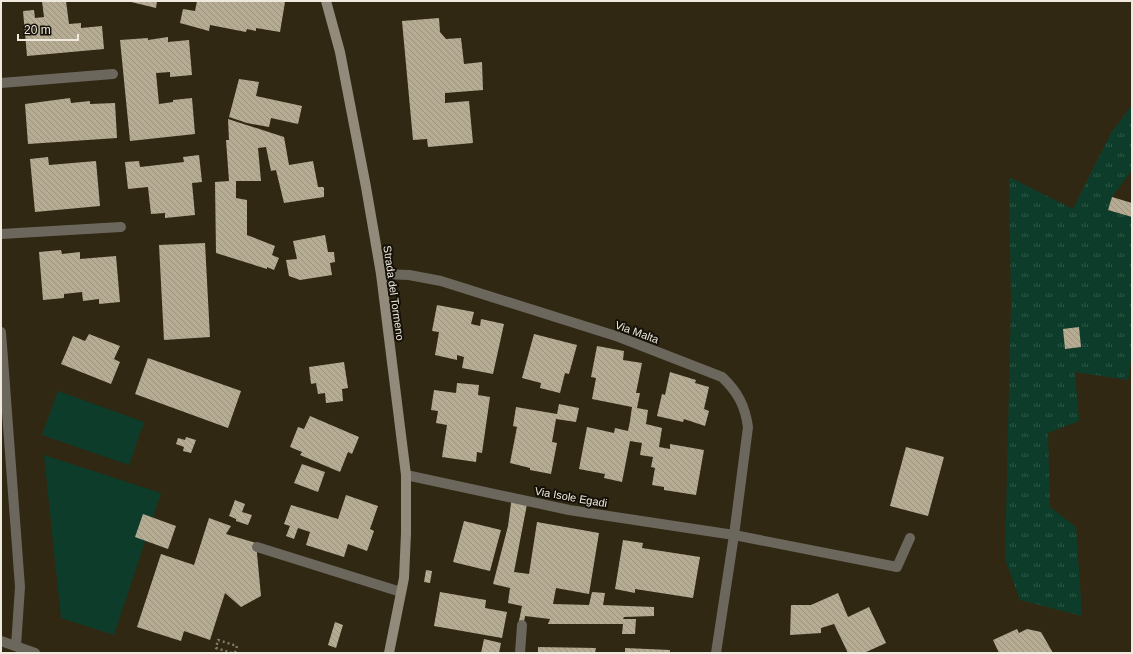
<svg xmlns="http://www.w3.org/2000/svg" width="1133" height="654" viewBox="0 0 1133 654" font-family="Arial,sans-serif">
<defs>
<pattern id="grass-tufts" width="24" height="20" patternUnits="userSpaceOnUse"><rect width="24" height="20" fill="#0d3d2a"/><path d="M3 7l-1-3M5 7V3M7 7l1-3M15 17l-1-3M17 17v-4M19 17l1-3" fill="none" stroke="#315948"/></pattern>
<pattern id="building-back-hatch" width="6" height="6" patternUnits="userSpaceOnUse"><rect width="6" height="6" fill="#b6ac93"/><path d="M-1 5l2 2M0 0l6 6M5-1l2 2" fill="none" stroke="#9a927f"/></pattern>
</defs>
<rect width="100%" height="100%" fill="#302813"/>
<polygon fill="url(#grass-tufts)" points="1132,105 1132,170 1112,197 1108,210 1132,217 1132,352 1128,380 1075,372 1079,421 1048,433 1050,507 1076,527 1082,616 1020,600 1005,559 1011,303 1009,177 1073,209 1111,133"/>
<g fill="#0d3d2a">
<polygon points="58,391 144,422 129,465 42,435"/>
<polygon points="44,455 161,493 114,635 61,618"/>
</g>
<g fill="url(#building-back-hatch)">
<polygon points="42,1 66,1 69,24 81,23 81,28 102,26 104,49 27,56 23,11 34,10 35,18 44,17"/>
<polygon points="127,1 157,1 156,8"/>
<polygon points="197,1 285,2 280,32 256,28 256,31 247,29 246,32 210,25 209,31 180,23 183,9 195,11"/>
<polygon points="439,18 440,32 446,39 461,38 464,64 482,62 483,90 445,93 445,103 469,101 473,143 428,147 427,139 413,140 402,21"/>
<polygon points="168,37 168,42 189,40 192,75 170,77 170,72 156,73 159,104 173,102 173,100 192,98 195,134 130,141 120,40 148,38 148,40"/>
<polygon points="239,79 259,82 256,96 302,106 298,124 271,118 269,127 247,123 229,117"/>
<polygon points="70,98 71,103 90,101 90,104 115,103 117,138 28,144 25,104"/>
<polygon points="228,119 284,137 289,165 313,161 318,187 323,187 324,188 324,197 284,203 276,170 271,171 266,147 258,148 261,181 236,181 236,198 247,200 247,235 275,246 272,255 279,258 274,270 267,267 267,269 216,253 215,182 229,181 226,140 229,140"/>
<polygon points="199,155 202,182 192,183 195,215 165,218 165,213 151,214 148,187 128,189 125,162 139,161 140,167 184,162 183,157"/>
<polygon points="48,157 49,165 96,161 100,206 35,212 30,159"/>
<polygon points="1112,197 1132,203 1132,217 1108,210"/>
<polygon points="325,235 328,252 334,252 335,262 330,263 332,275 300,280 289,276 286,260 297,259 293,241"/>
<polygon points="205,243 210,337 164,340 159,245"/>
<polygon points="61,250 62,254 80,252 80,259 116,256 120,302 99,304 99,299 83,301 82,292 64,294 64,298 43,300 39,252"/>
<polygon points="437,305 474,312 471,324 480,326 481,319 504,324 493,374 462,368 464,357 457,355 457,360 435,355 439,332 432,331"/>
<polygon points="1079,327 1081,347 1065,349 1063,329"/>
<polygon points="89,334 120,346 114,359 120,362 111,384 61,364 73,336 85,341"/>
<polygon points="534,334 577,345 569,374 565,373 560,393 540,388 541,383 522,378"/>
<polygon points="597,346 624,351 623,360 642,363 636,393 640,393 637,408 648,410 646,424 662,428 659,447 670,449 670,444 704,450 696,495 664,490 664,487 652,485 655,468 651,467 653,457 640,455 642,443 630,441 622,482 604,478 605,474 579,469 587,427 614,433 615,428 628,431 630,421 632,407 592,399 596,378 591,377"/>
<polygon points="148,358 241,391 228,428 135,394"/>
<polygon points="344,362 348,388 342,389 343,401 326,403 325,393 318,394 316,383 311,384 309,367"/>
<polygon points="670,372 696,380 695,383 709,387 704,409 709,411 705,426 684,419 683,422 657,416 662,394 665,395"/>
<polygon points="457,383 479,385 478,395 490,397 482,453 477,452 476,462 442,457 447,425 436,423 438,411 431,410 434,390 456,393"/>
<polygon points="559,404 579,408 576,422 556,419 552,442 557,443 551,474 530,470 530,468 510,463 517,427 513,426 516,407 557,414"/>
<polygon points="310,416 359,437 352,454 348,452 340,472 300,455 302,452 290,447 298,427 304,429"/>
<polygon points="186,437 196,440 191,453 183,451 184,447 176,444 178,438 185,440"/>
<polygon points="906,447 944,457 928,516 890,506"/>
<polygon points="302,464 325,472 318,492 294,483"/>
<polygon points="346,495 378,506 370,529 374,531 367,551 348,544 344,557 306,545 310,532 298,528 294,539 286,536 290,526 284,524 291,505 338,519"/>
<polygon points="512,496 528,499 514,572 529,574 537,522 599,533 589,594 556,588 553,604 589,605 592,592 605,593 603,605 654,607 654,616 624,617 623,619 636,619 635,634 622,634 623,624 548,624 550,619 525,616 524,622 519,621 522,606 508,603 510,588 493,584 508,526"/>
<polygon points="235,500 245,504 242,512 252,515 248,525 236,521 236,519 229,516"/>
<polygon points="143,514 176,526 168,549 135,537"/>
<polygon points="209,518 231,526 226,534 256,543 261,596 241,607 225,593 210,640 184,631 181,641 137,627 161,554 194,565"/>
<polygon points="464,521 501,530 490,571 453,562"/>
<polygon points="623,540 643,543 642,548 700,557 693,598 635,589 635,593 615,589"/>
<polygon points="426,570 432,571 430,583 424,582"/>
<polygon points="440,592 486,600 485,608 507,612 502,638 434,626"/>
<polygon points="838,593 848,617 869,607 886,643 864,653 848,653 834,624 821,628 821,633 790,635 791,605 811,605"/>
<polygon points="335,622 343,625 336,648 328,645"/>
<polygon points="1017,629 1019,633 1027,629 1041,632 1053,653 999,653 993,640"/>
<polygon points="484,639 501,643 499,653 481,653"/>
<polygon points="538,647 596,648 595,653 538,653"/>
<polygon points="625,648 670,650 670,653 625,653"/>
</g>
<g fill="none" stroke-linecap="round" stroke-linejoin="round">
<polyline stroke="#827b69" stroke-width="2.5" stroke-dasharray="2 3" stroke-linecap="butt" points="232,653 216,648 218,640 237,646 235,653"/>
<g stroke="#6c675d" stroke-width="10">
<polyline points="1,83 113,74"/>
<polyline points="1,234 121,227"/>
<path d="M381,274L409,275L441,281L619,337L722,377C738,392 745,406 748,427L734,535L716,653"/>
<polyline points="1,332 20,587 16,646"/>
<polyline points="406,475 569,510 734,535 897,567 910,538"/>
<polyline points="257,547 401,592"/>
<polyline points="1,641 35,653"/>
<polyline points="520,653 522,625"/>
</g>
<polyline stroke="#928a7a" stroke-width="10" points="326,1 340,52 366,187 381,274 406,475 406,533 404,578 389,653"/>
</g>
<g text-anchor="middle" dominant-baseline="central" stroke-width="4" stroke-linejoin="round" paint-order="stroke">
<g font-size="11" fill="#efeadd" stroke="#151108">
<text transform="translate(394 293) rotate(82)">Strada del Tormeno</text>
<text transform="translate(637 332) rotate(20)">Via Malta</text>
<text transform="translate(571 497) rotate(10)">Via Isole Egadi</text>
</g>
</g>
<rect width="1133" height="654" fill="none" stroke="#efeadd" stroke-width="4"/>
<path d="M18 34v6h60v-6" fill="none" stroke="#efeadd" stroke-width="2"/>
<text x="24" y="34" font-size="12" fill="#efeadd" stroke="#151108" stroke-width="3" paint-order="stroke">20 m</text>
</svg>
